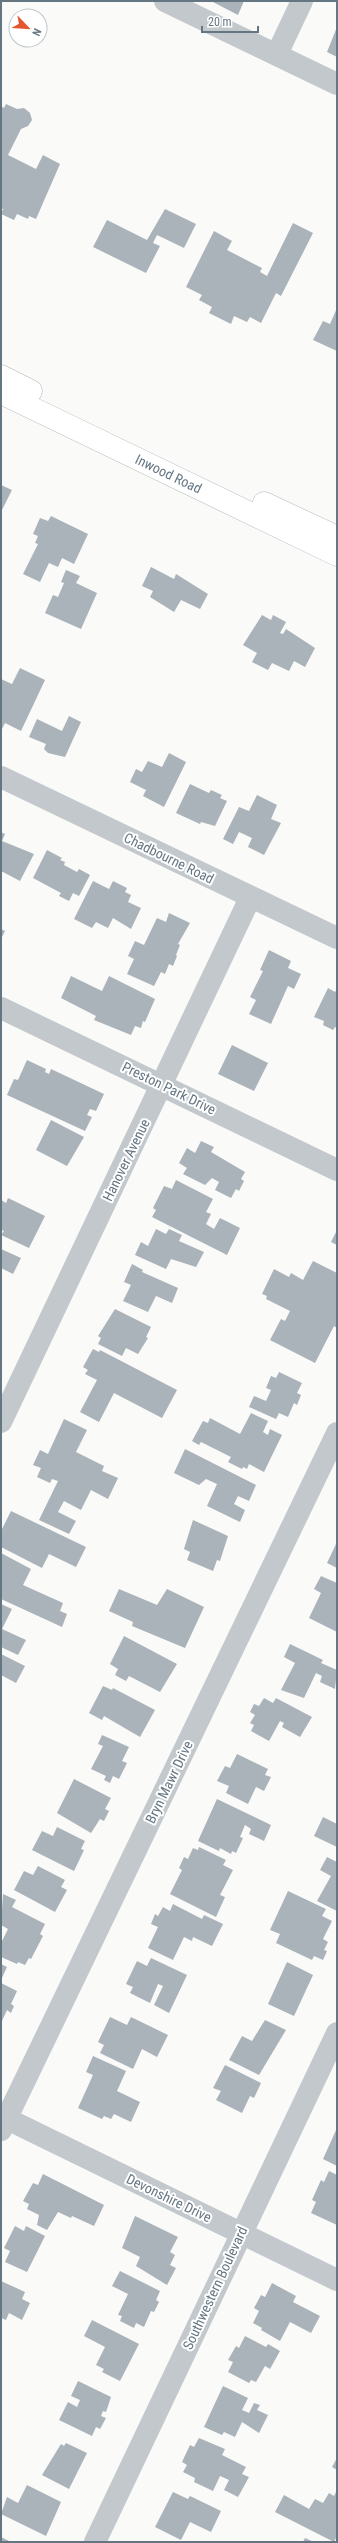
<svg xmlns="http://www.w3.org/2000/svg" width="338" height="2543" viewBox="0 0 338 2543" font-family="'Roboto Condensed',sans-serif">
<rect width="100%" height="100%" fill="#fafaf8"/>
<g fill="#aab3b9">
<polygon points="211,1 244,1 238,15"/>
<polygon points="337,27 337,57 327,52"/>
<polygon points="6,104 17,109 24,108 30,113 32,120 28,126 21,129 8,155 36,169 43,155 60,164 36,219 29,216 28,219 17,214 14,220 1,214 3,209 1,208 1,106 4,108"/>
<polygon points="165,209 196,224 184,248 157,235 153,243 160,246 146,273 93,247 107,220 147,240"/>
<polygon points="293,223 313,233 281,296 276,293 261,323 250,317 247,322 234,316 231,324 209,313 212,307 199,300 202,295 186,287 214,231 232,241 227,250 262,268 260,272 267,276"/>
<polygon points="337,308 337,351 313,340 323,321 330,324"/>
<polygon points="1,485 12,490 1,512"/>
<polygon points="51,516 88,534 74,564 62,558 58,567 49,563 40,582 23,574 38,544 35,543 38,536 33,534 40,518 48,521"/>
<polygon points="151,567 174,579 176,574 208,594 200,609 181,600 174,612 150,597 153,591 142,586"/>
<polygon points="66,570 80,576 76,583 97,593 81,629 45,613 53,595 58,597 64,583 61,582"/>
<polygon points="262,615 271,620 273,615 286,622 280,633 283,634 286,629 315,648 305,667 294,661 289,671 272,663 268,670 252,662 257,653 243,645"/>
<polygon points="20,668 45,680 21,731 5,723 1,731 1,679 12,684"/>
<polygon points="69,716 81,722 65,757 48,753 44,749 46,744 29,737 37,719 62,731"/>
<polygon points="169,753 186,762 164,807 143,796 146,790 130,782 136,769 142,772 148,761 162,767"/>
<polygon points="190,784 209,793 211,790 222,795 220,798 227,801 215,826 201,822 200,824 176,813"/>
<polygon points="257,795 277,805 271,819 281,823 264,855 248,847 252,838 239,832 233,844 223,839 239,807 249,811"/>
<polygon points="1,832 5,834 2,841 34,854 20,881 1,871"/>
<polygon points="47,850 62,858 60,860 65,862 64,865 77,872 79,869 90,875 79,896 73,893 69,901 59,896 61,893 33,878"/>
<polygon points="93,881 109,889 113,881 127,888 125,892 131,895 128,902 141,908 131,929 113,918 108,928 96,922 92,928 74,919"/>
<polygon points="169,913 190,923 178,944 180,945 176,955 177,956 173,966 169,964 165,974 161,972 154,986 127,974 134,959 128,956 135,941 144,945 157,918 166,922"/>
<polygon points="1,929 5,931 1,939"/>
<polygon points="269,950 291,961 288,968 301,974 294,989 288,986 271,1024 249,1014 256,1000 250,997 263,971 260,970"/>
<polygon points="71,976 102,991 109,976 155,999 145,1022 143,1021 141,1028 135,1026 131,1035 94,1020 96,1016 61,998"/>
<polygon points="328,988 335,992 337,989 337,1028 335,1027 333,1030 323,1025 324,1021 314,1017"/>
<polygon points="232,1045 268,1063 254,1091 218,1074"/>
<polygon points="27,1060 46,1069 45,1072 49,1074 51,1069 104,1094 96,1111 90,1109 87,1115 92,1117 85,1131 7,1095 14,1079 18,1080"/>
<polygon points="51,1120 84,1137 67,1166 36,1150"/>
<polygon points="201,1141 214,1147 211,1152 245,1172 241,1179 244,1181 239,1191 236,1189 231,1198 215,1190 219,1182 212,1178 205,1185 183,1174 187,1168 179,1163 187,1148 195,1153"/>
<polygon points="176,1180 213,1199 206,1212 211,1214 206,1224 214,1229 220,1218 240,1228 227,1255 152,1217 156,1210 153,1208 164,1186 172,1189"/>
<polygon points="8,1198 45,1216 29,1248 1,1235 4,1231 1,1230 1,1200 6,1203"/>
<polygon points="156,1229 166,1234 169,1229 182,1235 179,1241 204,1252 196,1267 171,1259 166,1269 135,1255 141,1242 148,1246"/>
<polygon points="337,1230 337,1245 331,1242"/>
<polygon points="1,1249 21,1258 13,1274 1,1268"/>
<polygon points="313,1261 337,1273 337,1328 334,1326 315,1363 270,1340 281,1319 285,1321 290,1311 266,1299 267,1296 262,1294 274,1269 289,1277 291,1273 303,1280"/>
<polygon points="132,1264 143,1270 142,1272 178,1288 172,1303 156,1296 148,1312 123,1301 131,1285 124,1282"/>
<polygon points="115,1309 151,1327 146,1337 148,1338 138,1354 126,1348 122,1356 98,1344 101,1338 98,1336"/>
<polygon points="93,1349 99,1352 100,1350 177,1390 162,1418 114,1393 99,1422 80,1412 97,1380 85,1374 88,1370 83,1367"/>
<polygon points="279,1372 302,1383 297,1393 301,1395 297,1405 294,1403 288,1417 279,1413 276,1419 249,1407 254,1396 266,1401 271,1390 266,1388 271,1376 276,1378"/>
<polygon points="251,1413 268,1421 263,1432 268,1435 270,1429 282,1435 264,1472 249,1464 247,1469 243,1467 242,1469 228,1462 231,1457 201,1442 199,1445 192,1441 203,1421 208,1423 210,1418 240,1434"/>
<polygon points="64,1419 87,1430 76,1452 104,1466 102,1471 118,1478 108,1499 91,1490 81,1510 64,1501 58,1512 76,1521 69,1534 39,1520 58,1481 52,1479 50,1483 37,1477 41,1468 33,1465 40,1450 48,1454"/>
<polygon points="185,1449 256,1485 249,1501 238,1496 234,1504 245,1510 240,1522 207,1506 217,1484 206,1479 199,1485 174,1473"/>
<polygon points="11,1511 86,1547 76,1567 49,1554 42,1568 1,1547 1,1531"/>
<polygon points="193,1520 228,1536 220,1561 217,1560 213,1571 187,1560 190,1552 184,1549"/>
<polygon points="337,1542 337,1568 327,1563"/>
<polygon points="1,1553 31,1569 23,1585 63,1603 60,1611 67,1614 62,1627 1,1599"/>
<polygon points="321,1576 337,1583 337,1632 309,1618 321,1593 314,1589"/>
<polygon points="119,1589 157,1605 167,1589 204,1607 185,1648 132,1626 133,1622 109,1611"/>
<polygon points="1,1604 12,1609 2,1629 26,1640 18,1655 1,1647"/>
<polygon points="124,1636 177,1664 160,1692 129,1676 126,1681 115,1675 118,1669 110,1664"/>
<polygon points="290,1644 323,1660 321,1663 337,1670 335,1689 320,1682 322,1676 316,1673 304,1698 281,1690 295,1663 284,1657"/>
<polygon points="1,1654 25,1666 16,1683 1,1675"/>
<polygon points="103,1686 112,1690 113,1688 155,1710 140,1737 104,1716 102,1720 89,1713"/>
<polygon points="264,1698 273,1703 276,1698 312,1717 300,1737 282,1727 284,1723 280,1721 269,1741 251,1731 254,1725 250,1723 255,1715 250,1712 254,1704 259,1706"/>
<polygon points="102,1735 129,1747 122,1761 127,1763 119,1779 113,1776 110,1783 104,1780 106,1776 91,1769 103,1746 98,1744"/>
<polygon points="237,1754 268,1769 265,1775 271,1777 264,1791 256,1787 248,1804 226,1793 229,1786 217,1781 225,1766 230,1768"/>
<polygon points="74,1779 111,1798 105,1809 109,1811 104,1821 100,1819 91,1833 57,1813"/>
<polygon points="217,1799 271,1825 264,1841 249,1834 251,1829 245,1825 240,1837 243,1838 236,1853 232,1851 231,1854 220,1848 219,1851 198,1841"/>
<polygon points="323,1817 337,1824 337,1847 314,1836"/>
<polygon points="57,1827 85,1841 81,1849 84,1850 74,1871 32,1850 42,1831 53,1836"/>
<polygon points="199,1847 226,1860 223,1865 233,1870 220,1895 225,1897 216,1917 170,1894 182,1870 179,1868 184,1857 188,1859 193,1848 198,1850"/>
<polygon points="327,1857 337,1862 337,1911 317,1901 331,1876 320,1870"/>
<polygon points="38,1866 65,1880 61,1887 67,1890 55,1912 14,1890 24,1871 33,1875"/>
<polygon points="288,1891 326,1909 322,1916 332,1921 323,1939 328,1942 324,1950 327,1951 323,1960 314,1956 312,1960 276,1943 280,1934 270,1930"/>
<polygon points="3,1894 16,1900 12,1907 45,1924 40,1934 43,1936 31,1959 29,1958 25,1965 18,1962 17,1964 1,1957 1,1943 8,1929 1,1925"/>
<polygon points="173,1904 202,1919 204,1915 223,1924 212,1946 193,1937 192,1941 184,1937 173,1960 148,1948 158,1927 151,1924 155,1914 158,1916 163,1907 170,1911"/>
<polygon points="151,1958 187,1975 169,2013 154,2005 163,1986 158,1984 150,2003 130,1993 133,1987 126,1984 137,1961 147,1966"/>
<polygon points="287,1962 313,1975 294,2016 268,2004"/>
<polygon points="1,1964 7,1967 1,1980"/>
<polygon points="1,1983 17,1991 11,2004 14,2006 11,2013 7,2010 1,2023"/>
<polygon points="110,2017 127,2025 131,2017 168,2035 157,2057 142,2049 133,2069 100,2053 104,2045 98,2042"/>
<polygon points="265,2020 286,2030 259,2075 229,2060 242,2036 252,2041"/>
<polygon points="93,2056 126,2071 117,2091 140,2102 131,2122 114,2114 111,2119 104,2116 102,2119 78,2108 93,2075 86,2072"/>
<polygon points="225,2065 261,2083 254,2098 250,2096 242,2113 216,2100 221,2091 213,2088"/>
<polygon points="337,2128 337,2166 323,2159"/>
<polygon points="329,2171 337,2175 337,2225 311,2213 316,2202 312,2200 321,2180 324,2182"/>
<polygon points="43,2174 104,2205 94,2226 72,2216 71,2218 58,2212 47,2230 37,2225 39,2215 27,2209 29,2204 23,2201 33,2183 38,2185"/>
<polygon points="135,2216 178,2237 170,2252 175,2255 170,2265 176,2268 167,2285 136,2266 140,2257 122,2248"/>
<polygon points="15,2226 24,2231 26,2226 45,2236 27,2272 5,2262 10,2251 4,2248"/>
<polygon points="120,2271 160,2291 156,2300 159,2302 154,2312 151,2311 144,2327 136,2323 134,2328 120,2321 122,2316 118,2315 128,2294 112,2286"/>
<polygon points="1,2281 25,2292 22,2299 30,2303 22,2320 9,2313 6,2320 1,2318"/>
<polygon points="272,2283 296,2296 293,2302 320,2316 311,2333 290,2322 280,2341 261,2330 262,2328 253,2323 259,2311 254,2308 261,2295 265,2297"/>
<polygon points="92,2320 139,2344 120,2381 102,2372 104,2369 96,2365 105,2347 84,2336"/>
<polygon points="245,2336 266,2347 268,2344 280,2351 270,2369 265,2366 256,2382 251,2380 249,2383 228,2372 233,2362 228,2360 236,2346 239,2348"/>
<polygon points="78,2381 111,2397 106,2412 103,2411 101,2416 106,2418 100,2429 96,2427 92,2436 59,2420 68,2402 77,2407 80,2400 71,2396"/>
<polygon points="223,2386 248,2398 242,2410 249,2413 254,2403 260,2405 257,2410 268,2415 259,2433 242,2422 235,2437 224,2432 222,2435 204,2427"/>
<polygon points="199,2438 225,2449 222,2455 246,2467 242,2474 249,2477 238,2497 224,2490 229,2480 220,2476 213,2491 194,2482 195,2478 183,2472 187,2465 182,2462 190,2445 194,2447"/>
<polygon points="66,2443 87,2453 69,2489 42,2475 61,2444 64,2446"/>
<polygon points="337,2458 337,2470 332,2467"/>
<polygon points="27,2485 61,2502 46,2536 1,2514 7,2497 18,2503"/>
<polygon points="337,2490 337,2536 334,2542 275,2512 284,2495 309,2509 315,2499 323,2503 329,2493 334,2496"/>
<polygon points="173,2492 188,2499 190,2496 221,2511 211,2532 190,2522 181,2540 155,2527"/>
<polygon points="1,2537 11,2542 1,2542"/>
<polygon points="305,2538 314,2542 303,2542"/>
</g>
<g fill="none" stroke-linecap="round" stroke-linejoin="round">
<g stroke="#b5babe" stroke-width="23">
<g id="major">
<polyline points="1,376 31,391"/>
<path id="s1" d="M1,393L337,555"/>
<polyline points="264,503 337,537"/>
</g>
</g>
<g stroke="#c3c8cc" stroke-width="22">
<polyline points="165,1 337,84"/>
<polyline points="277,54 302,1"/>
<polyline points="1,777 337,938"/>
<polyline points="1,1008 337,1170"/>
<polyline points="1,1422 250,898"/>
<polyline points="1,2116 337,2280"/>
<polyline points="1,2130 337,1433"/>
<polyline points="95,2542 337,2033"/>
</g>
<use href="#major" stroke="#fff" stroke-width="22"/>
</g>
<g text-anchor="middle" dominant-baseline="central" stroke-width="4" stroke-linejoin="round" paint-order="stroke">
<g font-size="14" fill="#657683" stroke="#fff">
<text stroke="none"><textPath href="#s1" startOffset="186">Inwood Road</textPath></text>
<text transform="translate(169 858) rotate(26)">Chadbourne Road</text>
<text transform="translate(169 1088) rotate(26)">Preston Park Drive</text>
<text transform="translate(126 1160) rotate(-64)">Hanover Avenue</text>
<text transform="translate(169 1782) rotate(-64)">Bryn Mawr Drive</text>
<text transform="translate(169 2198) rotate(26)">Devonshire Drive</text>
<text transform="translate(215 2288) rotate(-65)">Southwestern Boulevard</text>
</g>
</g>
<rect width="338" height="2543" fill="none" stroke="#657683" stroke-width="4"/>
<g transform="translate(28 28) rotate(115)"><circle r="19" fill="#ffffff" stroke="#c1c8cd"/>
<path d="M0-3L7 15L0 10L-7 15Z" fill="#e4572e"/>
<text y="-6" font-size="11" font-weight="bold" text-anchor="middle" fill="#657683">N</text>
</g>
<path d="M202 26v6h56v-6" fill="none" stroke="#657683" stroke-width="2"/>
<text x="208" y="26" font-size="12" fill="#657683" stroke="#ffffff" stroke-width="3" paint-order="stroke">20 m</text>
</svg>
